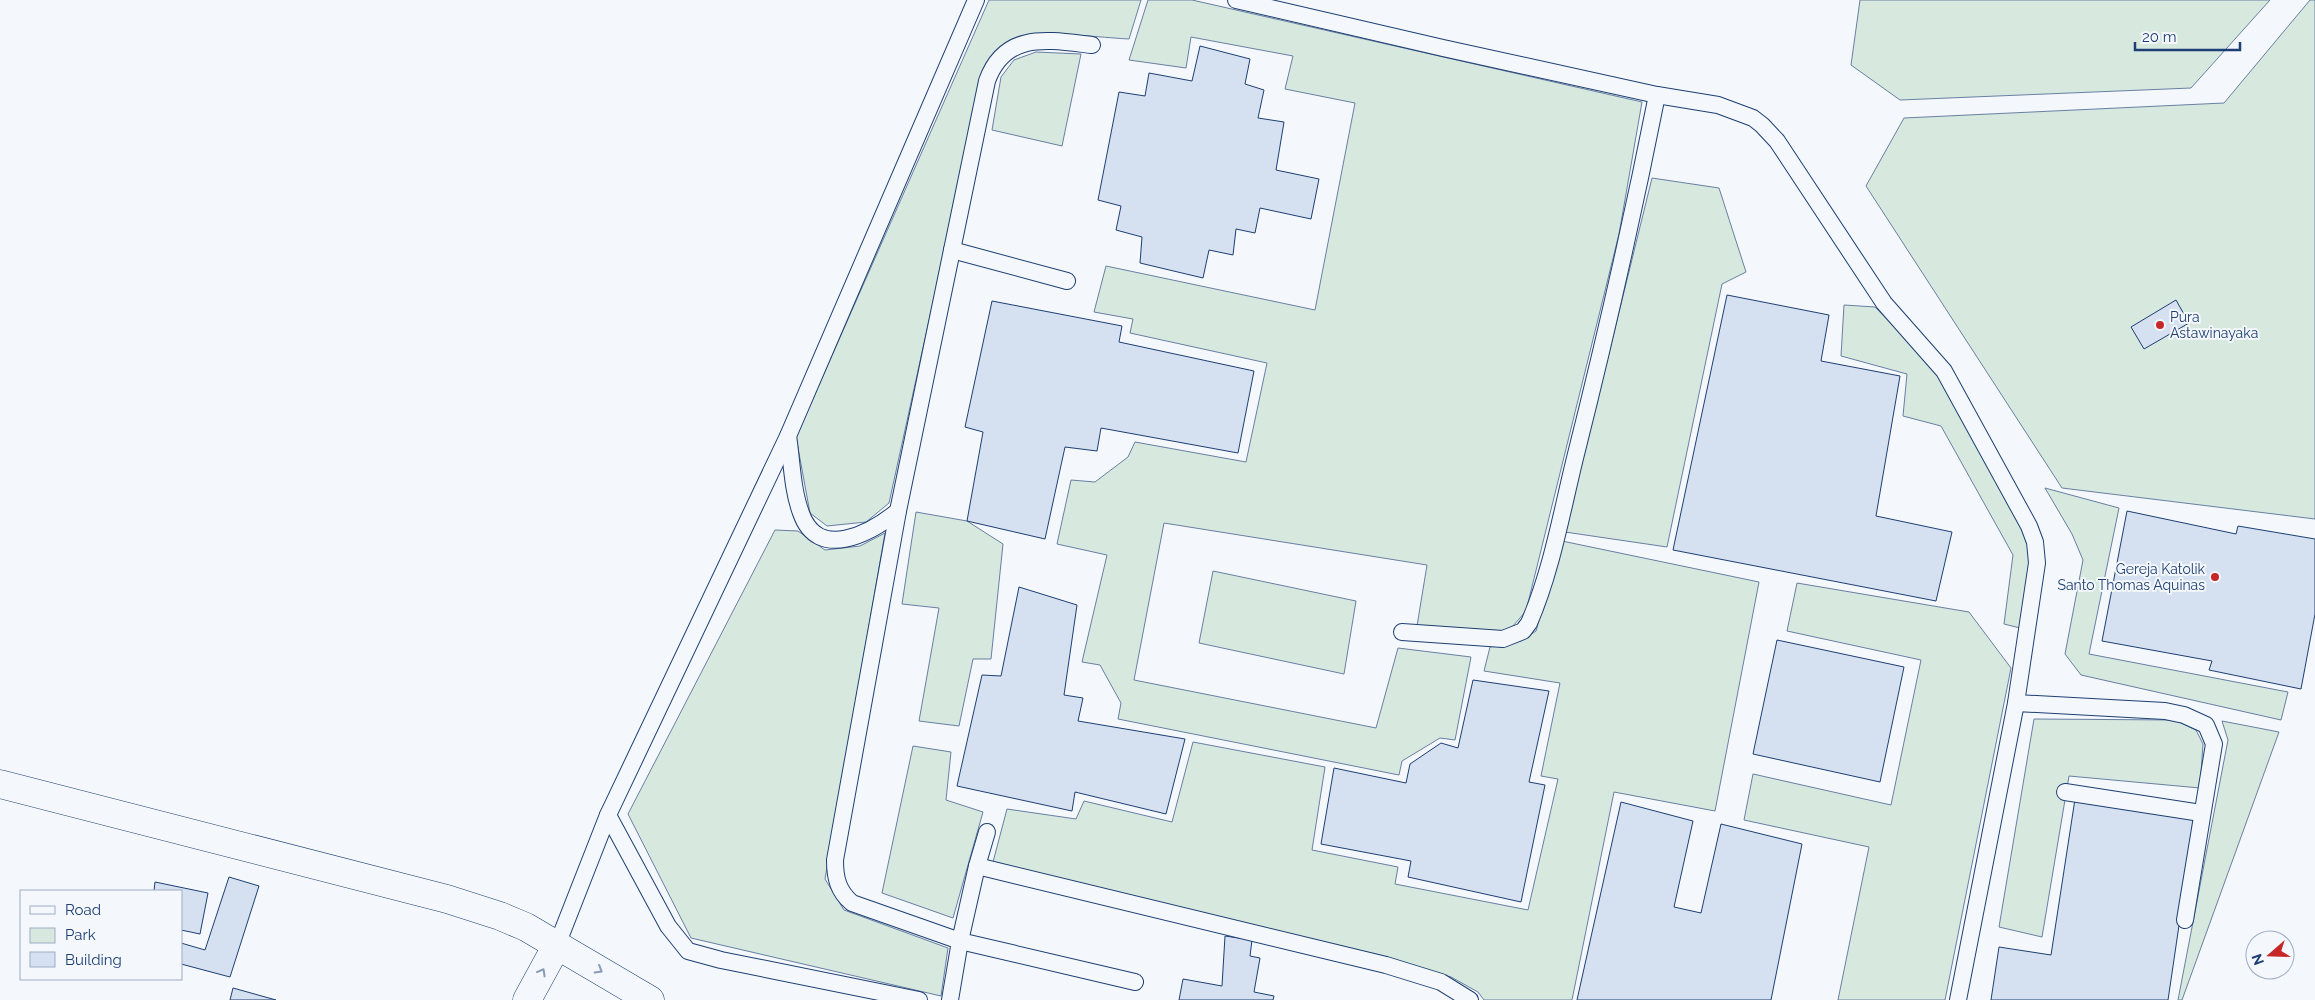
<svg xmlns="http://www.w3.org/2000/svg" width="2315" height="1000" viewBox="0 0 2315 1000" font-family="Raleway,sans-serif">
<rect width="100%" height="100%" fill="#f4f7fb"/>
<g fill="#d7e8df" stroke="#687fa3">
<path d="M989,0H1141L1129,39C1089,37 1026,26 994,53C989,58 986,68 983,74L889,503L866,522L827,526L810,513L796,437Z"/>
<polygon points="1148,0 1192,0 1642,102 1619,234 1526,611 1513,626 1498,634 1417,626 1427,565 1164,523 1134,680 1376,728 1398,648 1471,657 1455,740 1440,738 1402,761 1399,775 1118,719 1121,703 1100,665 1082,662 1107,555 1057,544 1071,480 1095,482 1128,457 1135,442 1246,462 1267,363 1130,333 1133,319 1094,312 1106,266 1315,310 1355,103 1285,89 1293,56 1191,37 1186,68 1129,60"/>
<polygon points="1860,0 2270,0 2191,88 1900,100 1851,65"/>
<polygon points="2310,0 2315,0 2315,519 2062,488 1866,186 1904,118 2224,103"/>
<polygon points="1036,52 1081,54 1062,146 992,130 1001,77 1014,60"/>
<polygon points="1652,178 1719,188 1746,272 1722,284 1667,547 1565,532"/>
<polygon points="1844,305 1875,307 1942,376 2030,545 2024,629 2004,624 2013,555 1941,426 1903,416 1907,374 1841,356"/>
<polygon points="2045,488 2119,508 2089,654 2288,692 2281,720 2081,675 2065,654 2083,560 2072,534"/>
<polygon points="916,512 967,521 1003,544 991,659 973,659 959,726 919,721 939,608 902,604"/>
<polygon points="775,530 798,531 825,550 860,546 885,533 825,879 844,910 948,948 941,996 691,938 628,814"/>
<polygon points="1562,541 1759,582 1715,811 1614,792 1572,1000 1484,1000 1478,992 1451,977 993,862 1007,809 1076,819 1084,801 1172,822 1193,742 1325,767 1312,850 1398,867 1395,884 1528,910 1558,779 1541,776 1560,683 1484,671 1490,647 1521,641 1536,631"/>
<polygon points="1213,571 1356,601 1344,674 1199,643"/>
<polygon points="1797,583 1969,612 2011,668 1945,1000 1838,1000 1869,847 1744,820 1753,774 1891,805 1921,660 1787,631"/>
<polygon points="2034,719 2175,720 2196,730 2203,744 2200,788 2069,776 2042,937 1999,927"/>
<polygon points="2222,721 2279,732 2182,1000 2178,1000 2228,740"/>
<polygon points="913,746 951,752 946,800 983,812 953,918 882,893"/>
</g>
<g fill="#d5e0f0" stroke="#1d3f73">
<polygon points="1200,46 1250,59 1245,84 1264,90 1258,118 1284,122 1276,170 1319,179 1311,219 1260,208 1255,233 1236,229 1233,255 1209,250 1203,278 1140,263 1142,237 1116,230 1121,206 1098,200 1119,92 1145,96 1149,73 1192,81"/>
<polygon points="1727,295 1829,315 1821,361 1900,376 1876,516 1952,532 1936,601 1673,550"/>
<polygon points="2176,300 2189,323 2144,349 2131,327"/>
<polygon points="992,301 1122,326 1119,342 1254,371 1238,453 1101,428 1097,451 1065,447 1045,539 967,521 983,432 965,427"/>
<polygon points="2127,511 2236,534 2238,526 2315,539 2315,614 2301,689 2209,670 2212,661 2102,641"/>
<polygon points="1019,587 1077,605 1064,695 1083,698 1078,721 1185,739 1166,814 1075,792 1072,811 957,786 982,675 1001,676"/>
<polygon points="1777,640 1904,667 1880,782 1753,754"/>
<polygon points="1473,680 1549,691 1529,782 1545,785 1521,902 1408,877 1411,861 1321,844 1334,768 1406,783 1410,764 1441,743 1458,748"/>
<polygon points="2075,799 2195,817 2168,1000 1991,1000 1999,947 2051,955"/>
<polygon points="1621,802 1693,821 1674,907 1701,913 1721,824 1802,844 1771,1000 1577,1000"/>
<polygon points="229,877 259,886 230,977 181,964 181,943 205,950"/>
<polygon points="155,882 208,893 200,934 181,930 181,891 154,891"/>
<polygon points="1225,936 1252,940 1250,956 1260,958 1254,992 1274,996 1273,1000 1179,1000 1183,979 1222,986"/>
<polygon points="233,988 276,1000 230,1000"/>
</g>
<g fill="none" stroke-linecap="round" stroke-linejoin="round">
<g stroke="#1d3f73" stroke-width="18">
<g id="service">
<polyline points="1236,0 1443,48 1657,95 1718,105 1753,118 1762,125 1777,141 1884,303 1944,371 2029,526 2035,542 2037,563 2016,703 1958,1000"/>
<polyline points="952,250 1067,281"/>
<path d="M788,436C792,461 792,489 801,513C818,562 871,533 898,511"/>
<path d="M1402,632L1503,639L1523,631L1529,623C1552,570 1562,510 1576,454C1606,335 1633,216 1657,95"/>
<polyline points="2016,703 2165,711 2184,715 2206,725 2214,744 2185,920"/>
<polyline points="2065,792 2201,813"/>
<polyline points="608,815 668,926 688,951 721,960 919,1000"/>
<polyline points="977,866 987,832"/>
<polyline points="557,945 608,815 788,436 976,0"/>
<polyline points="1135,982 960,941 977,866 1386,965 1441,982 1470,1000"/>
<path d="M950,1000L960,941L852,903C838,891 835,878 835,860L898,511L987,81C1005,31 1048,40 1092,45"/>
</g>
</g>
<g stroke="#1d3f73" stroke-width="29">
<g id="minor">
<polyline points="0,784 447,899 500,916 526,927 650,1000"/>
<polyline points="527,1000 557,945"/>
</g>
</g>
<use href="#service" stroke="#f4f7fb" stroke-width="16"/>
<use href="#minor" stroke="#f4f7fb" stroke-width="28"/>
</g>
<defs><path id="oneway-chevron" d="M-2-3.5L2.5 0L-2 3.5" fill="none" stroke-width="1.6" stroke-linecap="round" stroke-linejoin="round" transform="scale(1.25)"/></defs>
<g stroke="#889bb7">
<use href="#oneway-chevron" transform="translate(599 970) rotate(31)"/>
<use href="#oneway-chevron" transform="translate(542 972) rotate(-61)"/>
</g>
<g fill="#c62828" stroke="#f4f7fb" stroke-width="2">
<circle cx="2160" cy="325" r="5"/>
<circle cx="2215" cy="577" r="5"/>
</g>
<g text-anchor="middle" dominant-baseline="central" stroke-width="4" stroke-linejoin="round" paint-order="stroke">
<g font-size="14" fill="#1d3f73" stroke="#f4f7fb" text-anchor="start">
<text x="2170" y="317">Pura<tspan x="2170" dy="16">Astawinayaka</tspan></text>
<text x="2205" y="569" text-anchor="end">Gereja Katolik<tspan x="2205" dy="16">Santo Thomas Aquinas</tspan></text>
</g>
</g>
<rect x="20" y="890" width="162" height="90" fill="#f4f7fb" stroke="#9eadc5"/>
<rect x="30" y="906" width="25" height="8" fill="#f4f7fb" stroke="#9eadc5"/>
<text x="65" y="915" font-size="15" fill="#1d3f73">Road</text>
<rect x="30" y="928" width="25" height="15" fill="#d7e8df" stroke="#9eadc5"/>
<text x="65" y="940" font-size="15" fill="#1d3f73">Park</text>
<rect x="30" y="952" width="25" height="15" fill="#d5e0f0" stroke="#9eadc5"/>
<text x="65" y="965" font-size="15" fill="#1d3f73">Building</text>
<g transform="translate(2270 955) rotate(250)"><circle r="24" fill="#f4f7fb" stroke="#9eadc5"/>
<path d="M0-4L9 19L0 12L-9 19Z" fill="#c62828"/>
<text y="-8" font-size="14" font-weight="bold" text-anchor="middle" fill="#1d3f73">N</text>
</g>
<path d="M2135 42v8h105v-8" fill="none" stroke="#1d3f73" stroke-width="2.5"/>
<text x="2142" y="42" font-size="15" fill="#1d3f73" stroke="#f4f7fb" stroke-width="4" paint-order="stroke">20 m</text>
</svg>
